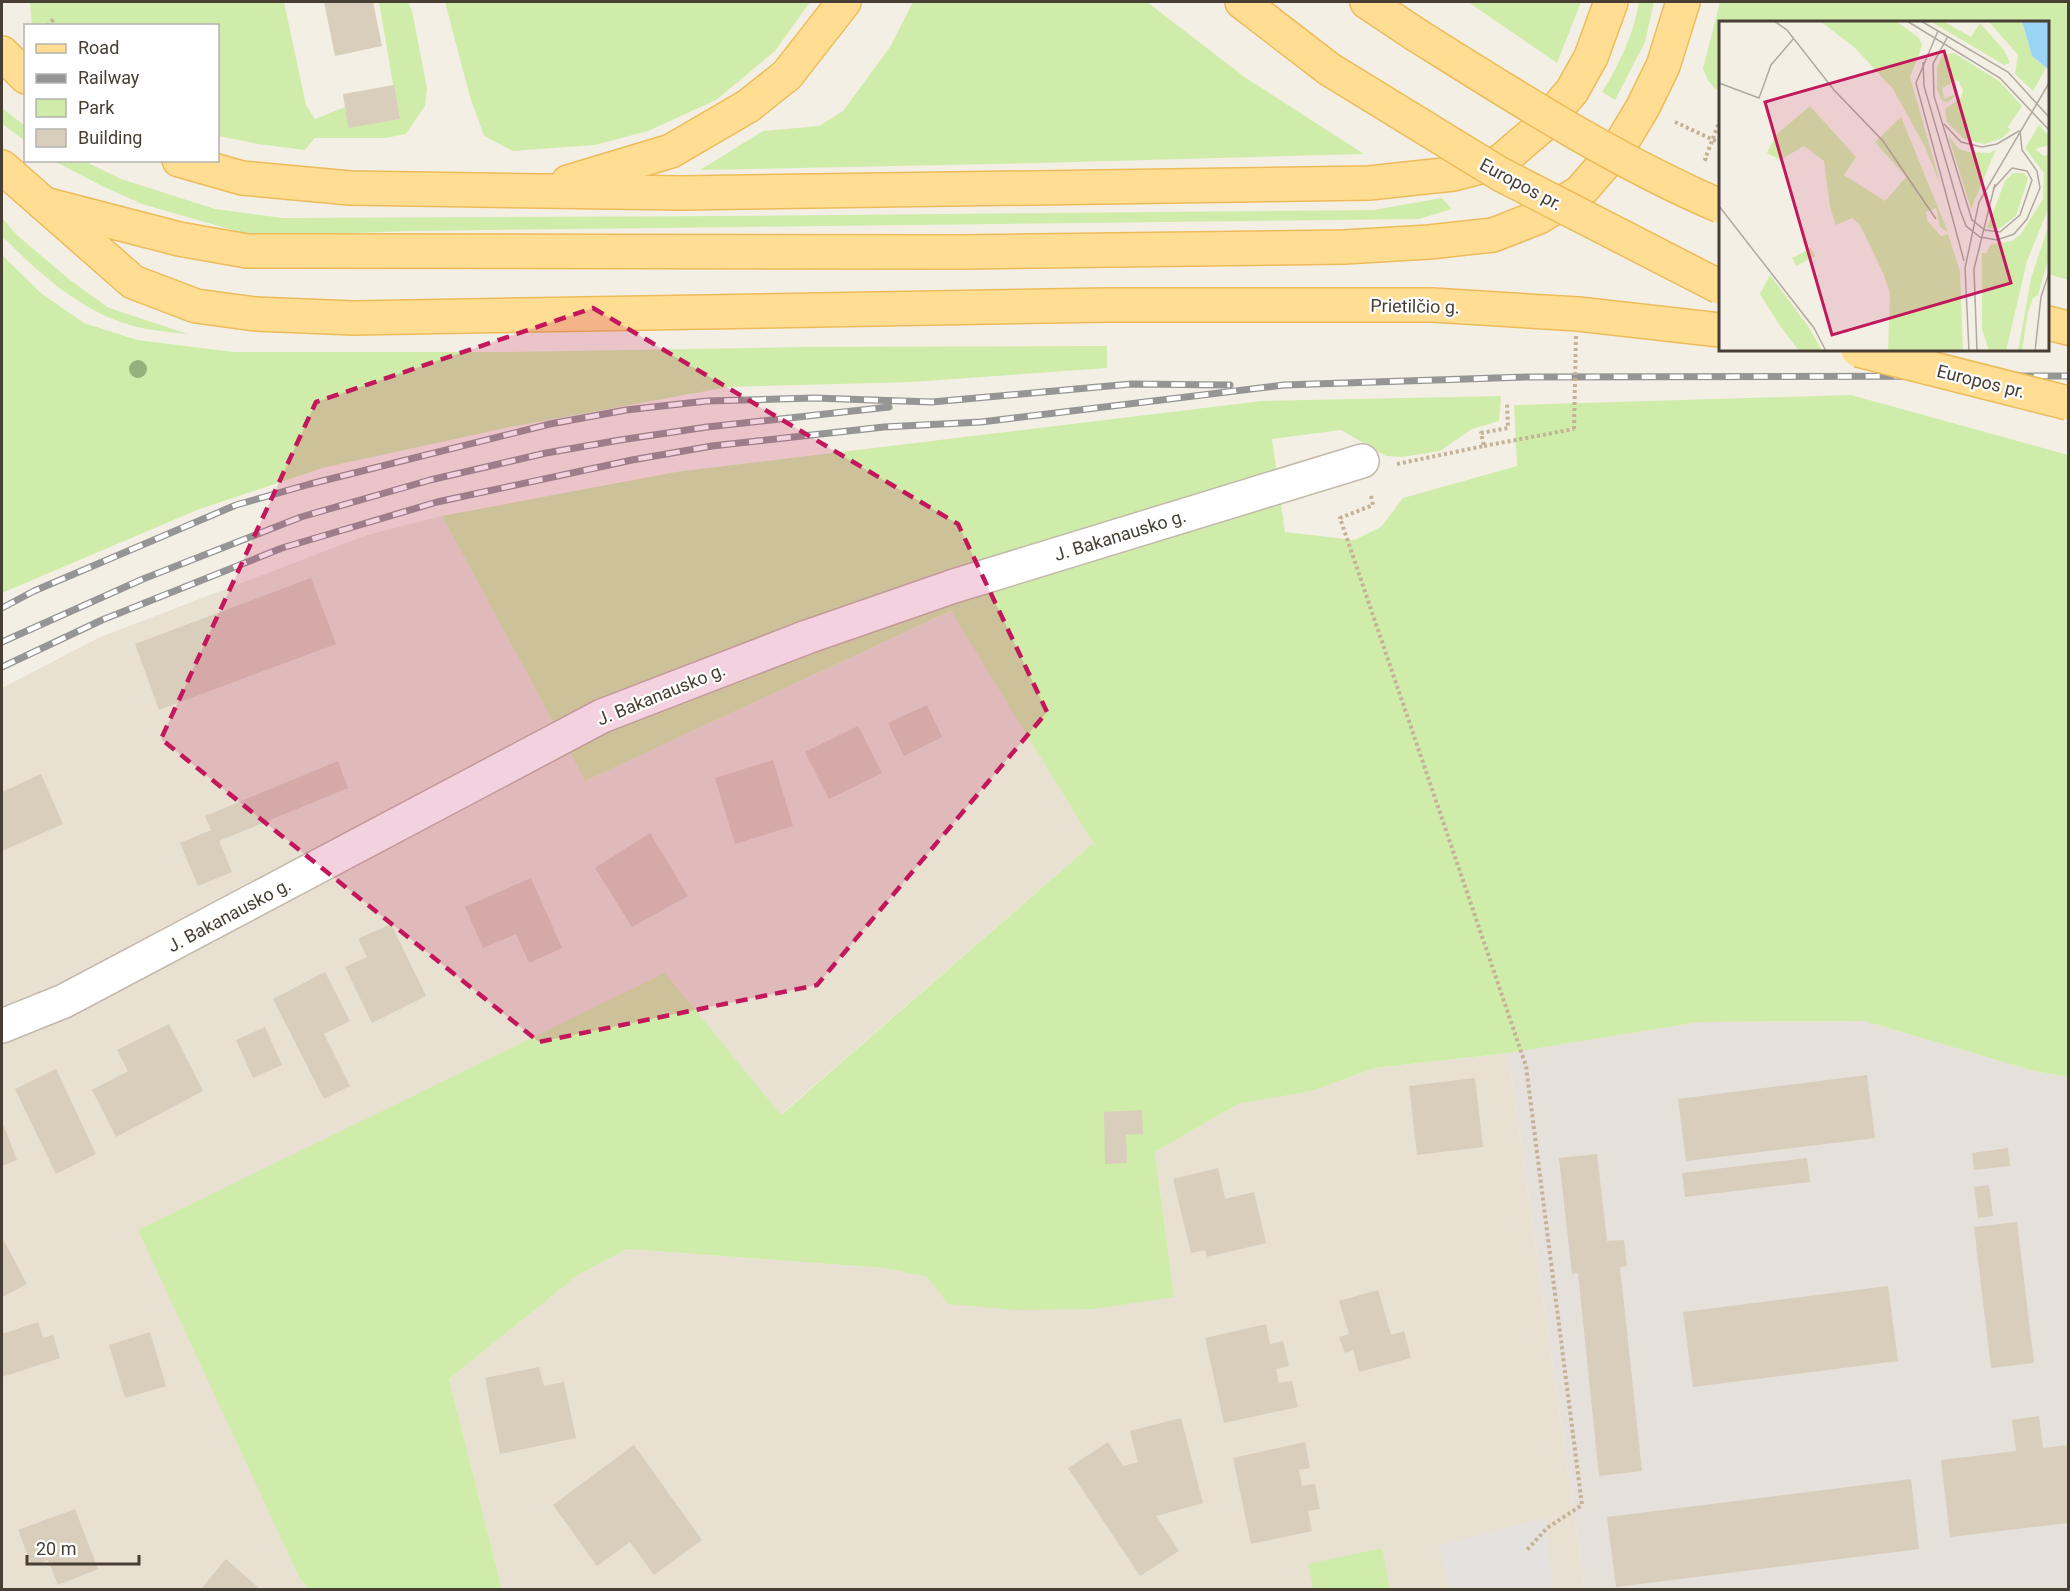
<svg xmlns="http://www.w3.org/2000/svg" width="2070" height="1591" viewBox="0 0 2070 1591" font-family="Roboto,sans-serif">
<rect width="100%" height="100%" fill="#f4efe5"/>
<g fill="#e8e1d2">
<polygon points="442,516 585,781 952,611 1093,843 780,1115 665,974 300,1579 308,1589 2,1590 2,688 100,637 367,535"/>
<polygon points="1508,1053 1585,1589 502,1589 449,1379 578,1275 627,1249 884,1268 927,1277 949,1304 1174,1297 1155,1152 1238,1104 1312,1091 1375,1068"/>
</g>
<polygon fill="#e6e0da" points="1864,1021 2034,1071 2068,1077 2068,1589 1585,1589 1508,1053 1699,1022"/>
<g fill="#d0ecaa">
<polygon points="30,2 284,2 306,105 315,119 345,107 348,127 399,119 379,2 408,2 412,11 427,88 425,106 406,134 385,138 315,138 305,150 258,144 218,136 218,26 32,25"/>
<polygon points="445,2 810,2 775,51 716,100 648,131 595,145 513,151 484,136 470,97"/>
<polygon points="913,2 1147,2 1246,78 1364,154 1039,163 700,170 763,131 819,126 843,111 890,47"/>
<polygon points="1468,2 1581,2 1557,63"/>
<path d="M1639,2H1654L1645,42L1615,100L1602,92C1618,68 1635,30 1639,2Z"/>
<polygon points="1720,2 2068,2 2068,280 2048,274 2048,22 1720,22 1720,92 1715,89 1708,80 1703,69"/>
<polygon points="2,108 25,126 25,141 2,124"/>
<polygon points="54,161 84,161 121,179 215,209 283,218 728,216 1373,210 1442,198 1452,209 1419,219 410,231 302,235 243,233 142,204 102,186"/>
<path d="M2,218L18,236L70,280L109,308L188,334C171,332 153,331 137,327C82,313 41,275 2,236Z"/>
<polygon points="2,255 42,294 84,323 137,340 234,352 502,352 802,347 1107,346 1107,368 912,382 728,387 510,427 326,467 197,510 2,593"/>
<polygon points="1851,395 2068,455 2068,1077 2034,1071 1864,1021 1699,1022 1508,1053 1375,1068 1312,1091 1238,1104 1155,1152 1174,1297 1094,1309 1016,1310 948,1304 927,1277 884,1268 627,1249 578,1275 449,1379 502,1589 308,1589 300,1579 138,1230 665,973 781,1115 1093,843 951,611 585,781 442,516 676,472 1262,401 1501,396 1499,421 1472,429 1440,451 1402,457 1386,456 1341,430 1272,439 1285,532 1354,540 1381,527 1403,498 1517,466 1514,405"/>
<polygon points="1382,1548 1390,1589 1313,1589 1308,1564"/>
</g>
<polygon fill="#e4e1de" points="1545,1518 1553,1589 1450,1589 1439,1546"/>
<g fill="#d9cdbc">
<polygon points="324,2 373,2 382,46 335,56"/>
<polygon points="394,85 400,119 348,128 343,94"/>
<polygon points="311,578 336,644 159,710 135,644"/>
<polygon points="927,705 942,737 904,756 888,723"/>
<polygon points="858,726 882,773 829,799 805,752"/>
<polygon points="773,760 793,826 735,844 715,778"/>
<polygon points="338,761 348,788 219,841 232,872 198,886 180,843 211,830 205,816"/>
<polygon points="41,774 63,824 2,851 2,792"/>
<polygon points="650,833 688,896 632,927 595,868"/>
<polygon points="531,878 562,948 529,963 516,934 483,948 465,907"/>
<polygon points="391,924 426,996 372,1023 345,967 367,957 358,939"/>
<polygon points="325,972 350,1021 324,1034 350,1086 324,1099 273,999"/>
<polygon points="169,1024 203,1091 116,1137 92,1090 128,1071 117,1050"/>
<polygon points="265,1027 282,1065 253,1078 236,1040"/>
<polygon points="56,1069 96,1154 56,1174 15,1089"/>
<polygon points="1867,1075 1875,1138 1686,1161 1678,1099"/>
<polygon points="1475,1078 1483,1147 1417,1155 1409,1086"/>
<polygon points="1142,1110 1143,1134 1126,1135 1127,1163 1105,1164 1104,1112"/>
<polygon points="2,1121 17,1160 2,1166"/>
<polygon points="2008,1148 2010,1166 1974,1170 1972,1153"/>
<polygon points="1597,1154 1607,1241 1624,1240 1627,1266 1620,1267 1642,1471 1599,1476 1578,1273 1572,1274 1559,1158"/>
<polygon points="1807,1158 1810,1182 1685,1197 1682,1173"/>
<polygon points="1218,1168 1225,1199 1254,1192 1266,1243 1207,1257 1205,1250 1191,1253 1173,1179"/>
<polygon points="1989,1185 1993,1216 1978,1218 1974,1187"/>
<polygon points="2017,1222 2034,1363 1991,1368 1974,1227"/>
<polygon points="3,1239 27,1284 2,1297 2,1240"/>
<polygon points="1888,1286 1898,1361 1693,1387 1683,1312"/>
<polygon points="1378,1290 1391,1335 1404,1331 1411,1358 1359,1372 1353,1350 1345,1353 1339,1337 1349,1334 1339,1301"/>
<polygon points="38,1322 43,1338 53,1335 60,1358 2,1377 2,1334"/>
<polygon points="1266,1324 1270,1344 1283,1341 1289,1366 1276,1369 1279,1383 1292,1381 1298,1407 1224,1423 1205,1338"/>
<polygon points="150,1332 166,1386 125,1398 109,1345"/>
<polygon points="539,1367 544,1386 564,1382 576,1438 500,1454 485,1378"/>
<polygon points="2039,1416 2043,1448 2068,1445 2068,1523 1950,1537 1941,1460 2016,1451 2012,1420"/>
<polygon points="1181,1418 1203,1503 1156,1516 1179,1551 1140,1576 1068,1468 1108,1442 1123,1466 1138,1462 1130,1431"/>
<polygon points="1305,1442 1310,1468 1299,1470 1302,1486 1315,1484 1320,1509 1308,1511 1312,1531 1251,1544 1233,1458"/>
<polygon points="634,1445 702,1540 654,1575 630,1542 597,1566 553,1505"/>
<polygon points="1911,1479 1919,1549 1616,1587 1607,1517"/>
<polygon points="75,1509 98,1569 58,1585 48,1560 32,1566 18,1530"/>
<polygon points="226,1559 261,1590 200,1590"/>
</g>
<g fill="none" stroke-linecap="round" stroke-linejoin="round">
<g stroke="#c3b9aa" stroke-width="36">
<polyline id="minor" points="2,1026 64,1001 602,716 807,637 954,586 1362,461"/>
</g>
<g stroke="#edbc5a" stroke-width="36">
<g id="major">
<polyline points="1242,2 1329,69"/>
<polyline points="1367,2 1415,34"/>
<polyline points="2,53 26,77"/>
<polyline points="179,160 242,178 350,188 682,193 1369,183 1453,174 1500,162 1543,125 1572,91 1591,57 1611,2"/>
<polyline points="2,167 133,282 196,306 255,314 354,318 1109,305 1432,305 1578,314 1720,330"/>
<polyline points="568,182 671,151 748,106 787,75 844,2"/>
<polyline points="44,204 179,239 247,251 962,252 1344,247 1429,242 1493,235 1539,217 1580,192 1619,147 1643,107 1663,66 1683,2"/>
<polyline points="2048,323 2068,328"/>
</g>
</g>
<g stroke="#c3b297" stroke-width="4" stroke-dasharray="3 3" stroke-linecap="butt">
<polyline points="47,26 54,19"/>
<polyline points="1675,122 1720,143"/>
<polyline points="1707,160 1705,159 1720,120"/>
<polyline points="1484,446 1574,429"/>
<polyline points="1397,464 1484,446 1481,433 1508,428 1507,403"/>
<polyline points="1371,496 1373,505 1340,518 1526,1066 1582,1505 1547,1528 1526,1551"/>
</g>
<use href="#minor" stroke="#fff" stroke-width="33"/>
<use href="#major" stroke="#ffdd93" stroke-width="33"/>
<g stroke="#959595" stroke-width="7">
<g id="rail">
<polyline points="2,608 34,591 236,505 310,484 550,424 626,410 707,401 814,398 932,402 1131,384 1230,385"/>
<polyline points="2,642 143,579 301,517 430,480 546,453 620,440 707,427 889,407"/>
<polyline points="2,667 102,620 282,548 437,502 632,460 712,446 884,427 981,422 1284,385 1527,377 2068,376"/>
</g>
</g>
<use href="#rail" stroke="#fff" stroke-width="4.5" stroke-dasharray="14" stroke-linecap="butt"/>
<g stroke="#edbc5a" stroke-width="36" stroke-linecap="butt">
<g id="major-bridge">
<path d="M1415,34C1514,96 1613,160 1720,206"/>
<polyline points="1329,69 1500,174 1720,287"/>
<polyline points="1858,350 2068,403"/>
</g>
</g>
<polyline stroke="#c3b297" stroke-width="4" stroke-dasharray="3 3" stroke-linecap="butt" points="1574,429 1576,334"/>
<use href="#major-bridge" stroke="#ffdd93" stroke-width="33"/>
</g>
<circle fill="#95b07a" cx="138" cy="369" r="9"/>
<path fill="#c2185b" fill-opacity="0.2" stroke="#c2185b" stroke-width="4.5" stroke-dasharray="12 8" stroke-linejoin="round" d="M593,308L958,524L1047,712L817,985L539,1042L161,739L316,402Z"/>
<g text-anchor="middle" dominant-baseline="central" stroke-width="4.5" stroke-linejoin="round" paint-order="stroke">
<g font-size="18" fill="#473f34" stroke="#fff">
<text transform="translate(1521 184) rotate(28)">Europos pr.</text>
<text transform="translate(1415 306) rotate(1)">Prietilčio g.</text>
<text transform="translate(1981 381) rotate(14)">Europos pr.</text>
<text transform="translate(1120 535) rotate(-17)">J. Bakanausko g.</text>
<text transform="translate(661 694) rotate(-22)">J. Bakanausko g.</text>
<text transform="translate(229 915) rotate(-28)">J. Bakanausko g.</text>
</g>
</g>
<g transform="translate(1719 21)">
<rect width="330" height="330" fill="#f4efe5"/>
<path d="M101,0H177L200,17L203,25L191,56L222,165L205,124L174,68L136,27ZM211,0H224L252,16L261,2L285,29L291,42L285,44ZM269,0H303L313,35L327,47L314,70L296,53L299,34ZM235,32L280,60L303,85L289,106L292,109L283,117L265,123L245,118L228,101L226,88L242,77L244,69L239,59L223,67L225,78L240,72L229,81L223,80L218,69V46L223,34ZM91,85L137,136L125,154L166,180L187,156L156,121L182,96L229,211L221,206L217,187L207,191L208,199L222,215L229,213L241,250L244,330H169L171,272L165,254L141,204L133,197L117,204L111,186L105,140L85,125L61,139L48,132L57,114ZM320,104L330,115V124L316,128L325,135L330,133V186L308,240L287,330H270L263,308V232H267L272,223L293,220L302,213L324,178L325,152L306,127ZM229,114L240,128L249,131L271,132L277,128L252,188ZM294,152H305L309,158L297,195L280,208L268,207L286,160ZM330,203V236L319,274L314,277L309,291L303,330H299L312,257ZM92,227L96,235L77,245L73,237ZM51,254L91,308L103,330H80L61,305L41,273Z" fill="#d0ecaa"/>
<path d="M303,0H330V49L313,35Z" fill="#9cd4f6"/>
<path fill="none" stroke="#afa99e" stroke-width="1.5" d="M55,0L68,9L115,69L164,120L217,198M188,0L281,57L330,109M202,0L289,51L330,96M219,10L197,62L245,240M229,15L214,43L215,75L253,199L266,209L281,211L301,194L313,159L308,150L293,147L274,168M204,41L205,65L241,189L247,205L261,216L278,219L295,213L308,198L321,167L318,150L303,129L301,109M0,62L40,77L52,44L75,17M225,103L242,121L263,126L278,123L300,110M0,185L95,307L107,330M250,330L246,247L260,181L330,62M258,330L255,248L276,163M316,330L322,276L330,252"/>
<path fill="#c2185b" fill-opacity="0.15" stroke="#c2185b" stroke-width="3" d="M225,30L292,262L113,314L46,81Z"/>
<rect width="330" height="330" fill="none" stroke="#473f34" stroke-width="3"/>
</g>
<rect width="2070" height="1591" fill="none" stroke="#473f34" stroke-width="6"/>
<rect x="24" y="24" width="195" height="138" fill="#ffffff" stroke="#b5b2ae" stroke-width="1.5"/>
<rect x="36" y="44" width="30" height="9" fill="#ffdd93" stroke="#b5b2ae" stroke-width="1.5"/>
<text x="78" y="54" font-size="18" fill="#473f34">Road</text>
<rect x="36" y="74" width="30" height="9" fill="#959595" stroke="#b5b2ae" stroke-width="1.5"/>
<text x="78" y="84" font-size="18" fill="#473f34">Railway</text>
<rect x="36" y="99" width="30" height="18" fill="#d0ecaa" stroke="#b5b2ae" stroke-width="1.5"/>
<text x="78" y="114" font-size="18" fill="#473f34">Park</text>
<rect x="36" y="129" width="30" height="18" fill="#d9cdbc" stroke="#b5b2ae" stroke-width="1.5"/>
<text x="78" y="144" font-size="18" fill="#473f34">Building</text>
<path d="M27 1555v9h112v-9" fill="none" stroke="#473f34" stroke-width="3"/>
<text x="36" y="1555" font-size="18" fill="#473f34" stroke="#ffffff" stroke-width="4.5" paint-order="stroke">20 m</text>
</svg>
